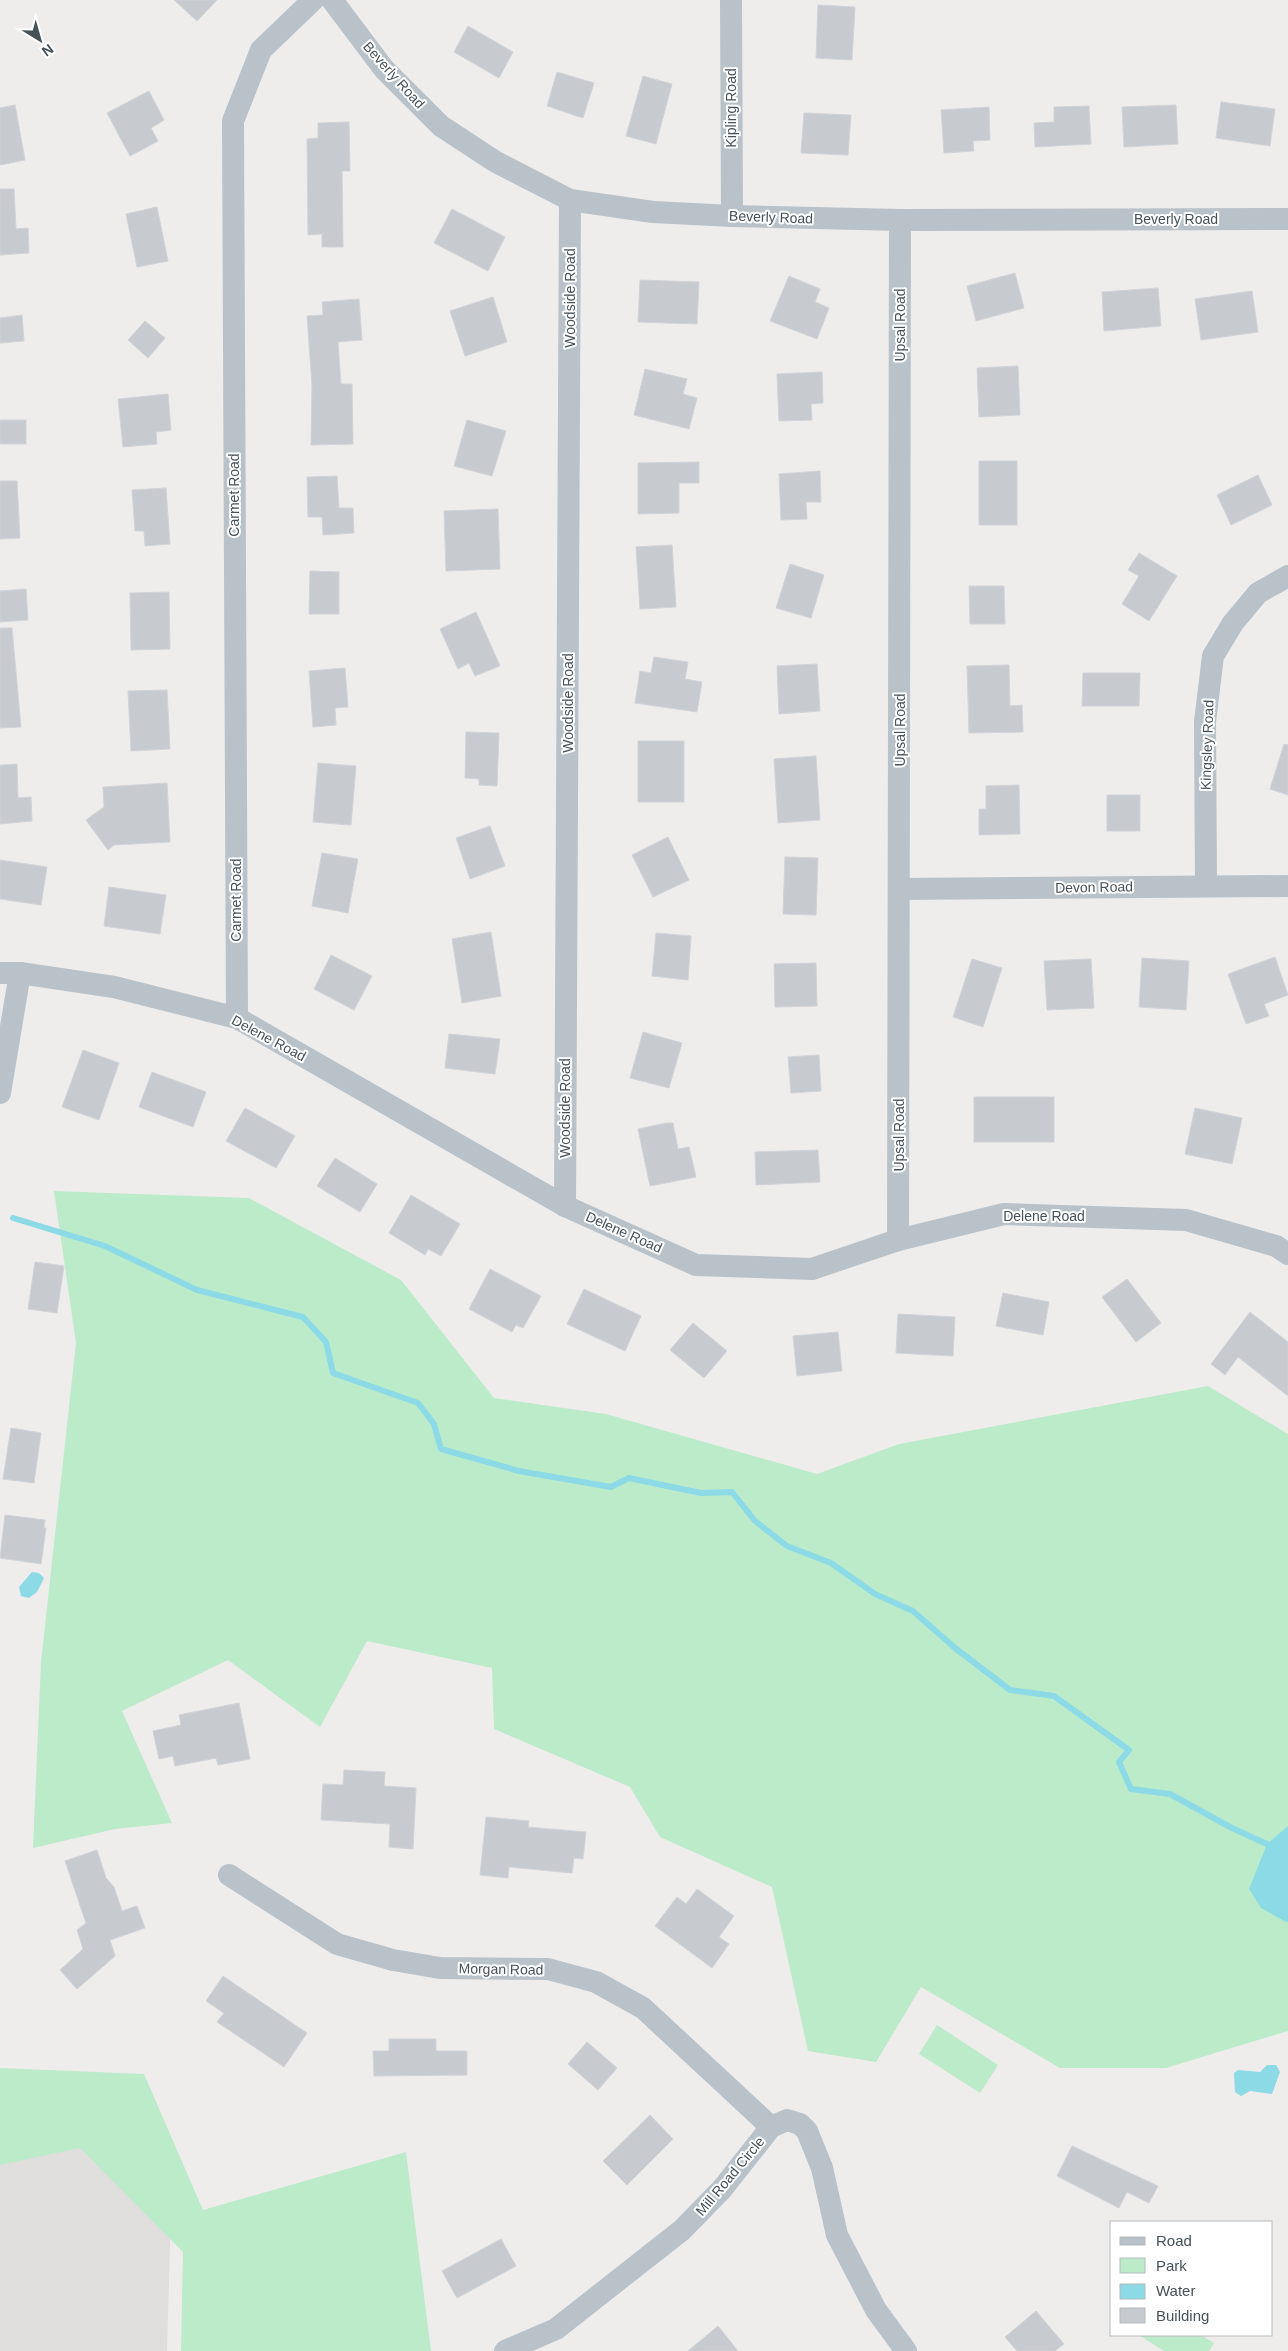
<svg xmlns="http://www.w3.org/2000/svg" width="1288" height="2351" viewBox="0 0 1288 2351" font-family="Helvetica,sans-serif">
<rect width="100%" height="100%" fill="#efecec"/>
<polygon fill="#e0dddd" points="58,2135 135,2160 171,2212 167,2351 0,2351 0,2156"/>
<g fill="#bcebca">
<polygon points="54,1191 249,1198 401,1280 494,1398 606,1414 817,1474 899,1444 1208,1386 1288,1434 1288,2031 1166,2068 1060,2068 921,1987 876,2062 808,2051 772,1887 660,1837 630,1787 494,1729 492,1668 367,1641 320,1727 228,1660 122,1711 172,1823 115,1829 33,1848 41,1662 76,1343"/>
<polygon points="937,2025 998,2065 980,2093 919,2054"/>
<polygon points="0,2068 144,2074 203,2210 406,2152 431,2351 181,2351 183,2252 80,2148 0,2165"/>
<polygon points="1139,2335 1201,2335 1214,2343 1209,2351 1164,2351"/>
</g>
<g fill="#8bdae6">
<polygon points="32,1572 39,1573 44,1578 37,1592 29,1598 21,1596 19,1587"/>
<polygon points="1288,1826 1288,1922 1286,1922 1261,1908 1249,1889 1267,1844"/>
<polygon points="1267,2065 1276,2065 1280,2072 1272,2094 1250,2091 1241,2096 1235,2092 1234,2073 1238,2070 1260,2072"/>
</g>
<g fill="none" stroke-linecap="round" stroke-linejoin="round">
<polyline stroke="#8bdae6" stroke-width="6" points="13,1218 105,1246 197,1290 303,1317 326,1342 333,1373 418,1403 434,1424 441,1449 519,1471 611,1487 629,1478 701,1493 732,1492 755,1521 787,1546 831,1563 875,1594 913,1611 955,1648 1010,1690 1054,1696 1129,1750 1119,1762 1131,1789 1170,1794 1232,1828 1267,1844"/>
</g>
<g fill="#c7cacf" stroke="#d0d3d8">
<polygon points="174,0 217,0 197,21"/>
<polygon points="818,5 855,7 852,60 816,58"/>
<polygon points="468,26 513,52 499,78 454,52"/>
<polygon points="557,72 594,83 583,118 547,106"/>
<polygon points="643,76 672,84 656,144 626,136"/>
<polygon points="149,91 164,120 151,128 158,141 130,156 107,113"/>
<polygon points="1221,102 1275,109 1270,146 1216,138"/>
<polygon points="15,105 25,160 0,165 0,108"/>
<polygon points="1176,105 1178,144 1124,147 1122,107"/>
<polygon points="1089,106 1091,144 1035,147 1034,123 1054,122 1054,107"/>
<polygon points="989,107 990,140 973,141 974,151 944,153 941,110"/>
<polygon points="804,113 851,115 848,155 801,153"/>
<polygon points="349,122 350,171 342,171 343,247 322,247 322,234 308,235 307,139 318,138 318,123"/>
<polygon points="0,189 14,189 16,229 28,228 29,253 0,255"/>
<polygon points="157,207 168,261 137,267 126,214"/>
<polygon points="452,209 505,237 488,271 434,243"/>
<polygon points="1015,273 1024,308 976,321 967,286"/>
<polygon points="789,276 820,289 815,302 829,308 817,339 770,321"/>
<polygon points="640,280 699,282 697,324 638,322"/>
<polygon points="1158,288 1161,326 1104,331 1102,292"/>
<polygon points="1252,291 1258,332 1201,340 1195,299"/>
<polygon points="493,297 507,342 465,356 450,311"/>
<polygon points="359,299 362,340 338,342 341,384 352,384 353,444 311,445 312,385 307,316 323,315 322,302"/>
<polygon points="22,315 24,341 0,343 0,318"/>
<polygon points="145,321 165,338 148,358 128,340"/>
<polygon points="1018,366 1020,415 979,417 977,368"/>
<polygon points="645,369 687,379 683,394 697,398 689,429 634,415"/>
<polygon points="822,372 823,403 811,404 812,420 779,421 777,374"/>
<polygon points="168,394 171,430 156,432 157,444 123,447 118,399"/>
<rect x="0" y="420" width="26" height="24"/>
<polygon points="467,420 506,431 492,476 454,466"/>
<rect x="979" y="461" width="38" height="64"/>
<polygon points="699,462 699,483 679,483 679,513 638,514 638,463"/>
<polygon points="820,471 821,502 806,502 807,519 781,520 779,474"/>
<polygon points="1258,475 1272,505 1231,525 1217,495"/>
<polygon points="337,476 339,508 353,508 354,533 323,535 322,517 308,517 307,477"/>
<polygon points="0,481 17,481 20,538 0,539"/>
<polygon points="166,488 170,544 145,546 144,531 135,531 132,490"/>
<polygon points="498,509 500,569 446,571 444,511"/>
<polygon points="672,545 676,607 640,609 636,547"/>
<polygon points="1139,553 1177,576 1149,621 1122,604 1139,576 1128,570"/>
<polygon points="790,564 824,575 811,618 776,608"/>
<polygon points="310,571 339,572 339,614 309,614"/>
<polygon points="969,586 1004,586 1005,624 970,624"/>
<polygon points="26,589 28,620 0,622 0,591"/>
<polygon points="169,592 170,649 131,650 130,593"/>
<polygon points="476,612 500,666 475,676 469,663 458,669 440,629"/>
<polygon points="0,628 12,628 21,727 0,728"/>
<polygon points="654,657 688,662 685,679 702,682 697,712 635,703 640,671 651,673"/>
<polygon points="817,664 820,711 779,714 777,666"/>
<polygon points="1009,665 1010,706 1022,705 1023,732 969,733 967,666"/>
<polygon points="345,668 348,707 335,708 336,725 313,727 309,671"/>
<polygon points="1083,673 1140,673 1139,706 1082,706"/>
<polygon points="167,690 170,749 131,751 128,691"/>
<polygon points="466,732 499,733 497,786 479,785 479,779 465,778"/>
<rect x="638" y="741" width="46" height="61"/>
<polygon points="1284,744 1288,745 1288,795 1270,789"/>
<polygon points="816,756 820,820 778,823 774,759"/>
<polygon points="318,763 356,766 351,825 313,822"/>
<polygon points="17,764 18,798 31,797 32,821 0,824 0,765"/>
<polygon points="167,783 170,842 114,845 108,850 86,820 104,807 103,787"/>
<polygon points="1019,785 1020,834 979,835 979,809 986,809 986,786"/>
<rect x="1107" y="795" width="33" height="36"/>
<polygon points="490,826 505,866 470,879 456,838"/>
<polygon points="668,837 689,880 653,897 632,855"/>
<polygon points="322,853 358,859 348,913 312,906"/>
<polygon points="785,857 818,858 816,915 783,914"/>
<polygon points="0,860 47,867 41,905 0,899"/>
<polygon points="109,887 166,895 160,934 104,926"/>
<polygon points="491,932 501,996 462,1003 452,939"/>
<polygon points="656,933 691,936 688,980 652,976"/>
<polygon points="331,955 372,976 354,1010 314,989"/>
<polygon points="1275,957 1288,995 1264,1004 1269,1016 1246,1024 1228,974"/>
<polygon points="1142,958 1189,961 1186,1010 1139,1007"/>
<polygon points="972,959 1002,968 983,1027 953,1017"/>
<polygon points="1091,959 1094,1008 1047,1010 1044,961"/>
<polygon points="816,963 817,1006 775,1007 774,964"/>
<polygon points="643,1032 682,1043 669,1088 630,1078"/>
<polygon points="449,1034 500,1039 495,1074 445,1068"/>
<polygon points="83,1050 119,1063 99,1120 62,1107"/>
<polygon points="819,1055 821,1091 791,1093 788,1057"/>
<polygon points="152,1072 206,1092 193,1127 139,1107"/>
<rect x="974" y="1097" width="80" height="45"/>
<polygon points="245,1108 295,1136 276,1168 226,1141"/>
<polygon points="1195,1108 1242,1118 1232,1164 1185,1154"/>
<polygon points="666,1123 673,1123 678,1149 689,1147 696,1177 650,1186 638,1129"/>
<polygon points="818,1150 820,1182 756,1185 755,1152"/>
<polygon points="335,1158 377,1184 360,1212 317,1186"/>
<polygon points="411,1195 460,1224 441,1256 428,1249 425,1255 389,1233"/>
<polygon points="35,1262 64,1266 57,1313 28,1309"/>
<polygon points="490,1269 541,1296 523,1328 516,1325 512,1332 469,1309"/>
<polygon points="1127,1279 1161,1323 1136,1342 1102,1297"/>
<polygon points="584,1289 641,1316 625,1351 567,1324"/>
<polygon points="1003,1293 1049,1302 1043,1335 996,1326"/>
<polygon points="1250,1312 1288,1342 1288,1396 1238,1357 1225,1375 1211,1364"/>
<polygon points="898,1314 955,1317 953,1356 896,1353"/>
<polygon points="693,1323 727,1351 704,1378 670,1350"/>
<polygon points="838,1332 842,1371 797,1376 793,1336"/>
<polygon points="11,1428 41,1433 34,1483 3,1479"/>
<polygon points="5,1515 45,1520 44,1528 46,1528 41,1564 0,1558"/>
<polygon points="239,1703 250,1759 218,1765 216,1758 175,1766 173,1756 159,1759 153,1731 181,1725 179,1715"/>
<polygon points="344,1770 385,1772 384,1786 416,1788 413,1849 389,1847 390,1824 321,1820 323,1784 343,1785"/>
<polygon points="486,1817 529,1821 528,1827 586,1832 583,1859 574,1858 572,1873 509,1867 508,1878 480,1875"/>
<polygon points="97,1850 106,1878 114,1887 122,1911 137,1906 145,1928 110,1940 115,1956 77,1989 60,1970 83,1949 77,1930 86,1923 65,1861"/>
<polygon points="697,1889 734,1916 719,1937 729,1944 712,1968 655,1926 677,1897 686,1904"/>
<polygon points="223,1976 307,2033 284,2067 217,2022 224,2013 206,2001"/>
<polygon points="389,2039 436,2039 436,2051 467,2051 467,2075 374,2076 373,2051 389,2051"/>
<polygon points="587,2042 617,2068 598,2090 568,2064"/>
<polygon points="650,2115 673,2139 627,2185 603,2161"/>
<polygon points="1072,2146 1158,2186 1149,2203 1127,2192 1119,2208 1057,2176"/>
<polygon points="501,2239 516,2266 457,2298 442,2271"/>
<polygon points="1036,2311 1064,2344 1055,2351 1017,2351 1005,2337"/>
<polygon points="718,2326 738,2351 688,2351"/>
</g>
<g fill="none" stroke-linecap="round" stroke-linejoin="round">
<g stroke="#b8c2c8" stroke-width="22">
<polyline points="332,0 384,69 441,126 496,162 570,200 653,212 732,216 900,220 1288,219"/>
<polyline points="731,0 732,216"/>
<polyline points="1206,886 1205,722 1213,656 1233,623 1258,593 1288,576"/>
<polyline points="900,889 1288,886"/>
<polyline points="0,973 20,973 114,987 237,1018 565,1206 696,1265 812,1269 898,1240 1004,1214 1186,1220 1276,1246 1288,1254"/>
<polyline points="237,1018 233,121 261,50 313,0"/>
<polyline points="0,1093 20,973"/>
<polyline points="565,1206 570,200"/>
<polyline points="898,1240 900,220"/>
<polyline points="229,1875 337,1944 393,1960 440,1968 548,1969 596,1982 643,2008 771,2127"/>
<polyline points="505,2351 556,2329 682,2230 722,2189 771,2127 787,2120 800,2124 807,2131 822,2168 837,2235 876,2310 906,2351"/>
</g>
</g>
<g text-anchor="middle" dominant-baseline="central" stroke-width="4" stroke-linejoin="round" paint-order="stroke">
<g font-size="14" fill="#465158" stroke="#fff">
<text transform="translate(394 75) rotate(48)">Beverly Road</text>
<text transform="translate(731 108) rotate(-90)">Kipling Road</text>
<text transform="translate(771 217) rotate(2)">Beverly Road</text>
<text x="1176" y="219">Beverly Road</text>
<text transform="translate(570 298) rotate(-90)">Woodside Road</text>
<text transform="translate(900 325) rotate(-90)">Upsal Road</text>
<text transform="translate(234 495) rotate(-90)">Carmet Road</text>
<text transform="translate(568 703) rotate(-90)">Woodside Road</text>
<text transform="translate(900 730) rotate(-90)">Upsal Road</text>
<text transform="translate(1207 745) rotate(-88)">Kingsley Road</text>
<text transform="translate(1094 887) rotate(-1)">Devon Road</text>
<text transform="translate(236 900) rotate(-90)">Carmet Road</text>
<text transform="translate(269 1038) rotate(28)">Delene Road</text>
<text transform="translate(565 1108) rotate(-90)">Woodside Road</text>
<text transform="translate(899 1135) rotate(-90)">Upsal Road</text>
<text x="1044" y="1216">Delene Road</text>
<text transform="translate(624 1232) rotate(24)">Delene Road</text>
<text transform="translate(501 1969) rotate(1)">Morgan Road</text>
<text transform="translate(730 2176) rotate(-50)">Mill Road Circle</text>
</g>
</g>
<rect x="1110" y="2221" width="162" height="115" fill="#ffffff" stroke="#b5b9bc"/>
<rect x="1120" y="2237" width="25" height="8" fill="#b8c2c8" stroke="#b5b9bc"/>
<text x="1156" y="2246" font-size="15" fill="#465158">Road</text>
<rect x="1120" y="2258" width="25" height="15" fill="#bcebca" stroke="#b5b9bc"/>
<text x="1156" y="2271" font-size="15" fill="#465158">Park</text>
<rect x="1120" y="2284" width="25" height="15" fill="#8bdae6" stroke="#b5b9bc"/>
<text x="1156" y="2296" font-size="15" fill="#465158">Water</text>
<rect x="1120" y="2308" width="25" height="15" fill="#c7cacf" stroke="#b5b9bc"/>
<text x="1156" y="2321" font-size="15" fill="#465158">Building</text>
<g transform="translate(40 40) rotate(143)" stroke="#ffffff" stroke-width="4" paint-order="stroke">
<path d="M0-4L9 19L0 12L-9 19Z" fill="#465158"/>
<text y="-8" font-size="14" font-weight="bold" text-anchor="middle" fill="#465158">N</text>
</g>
</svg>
